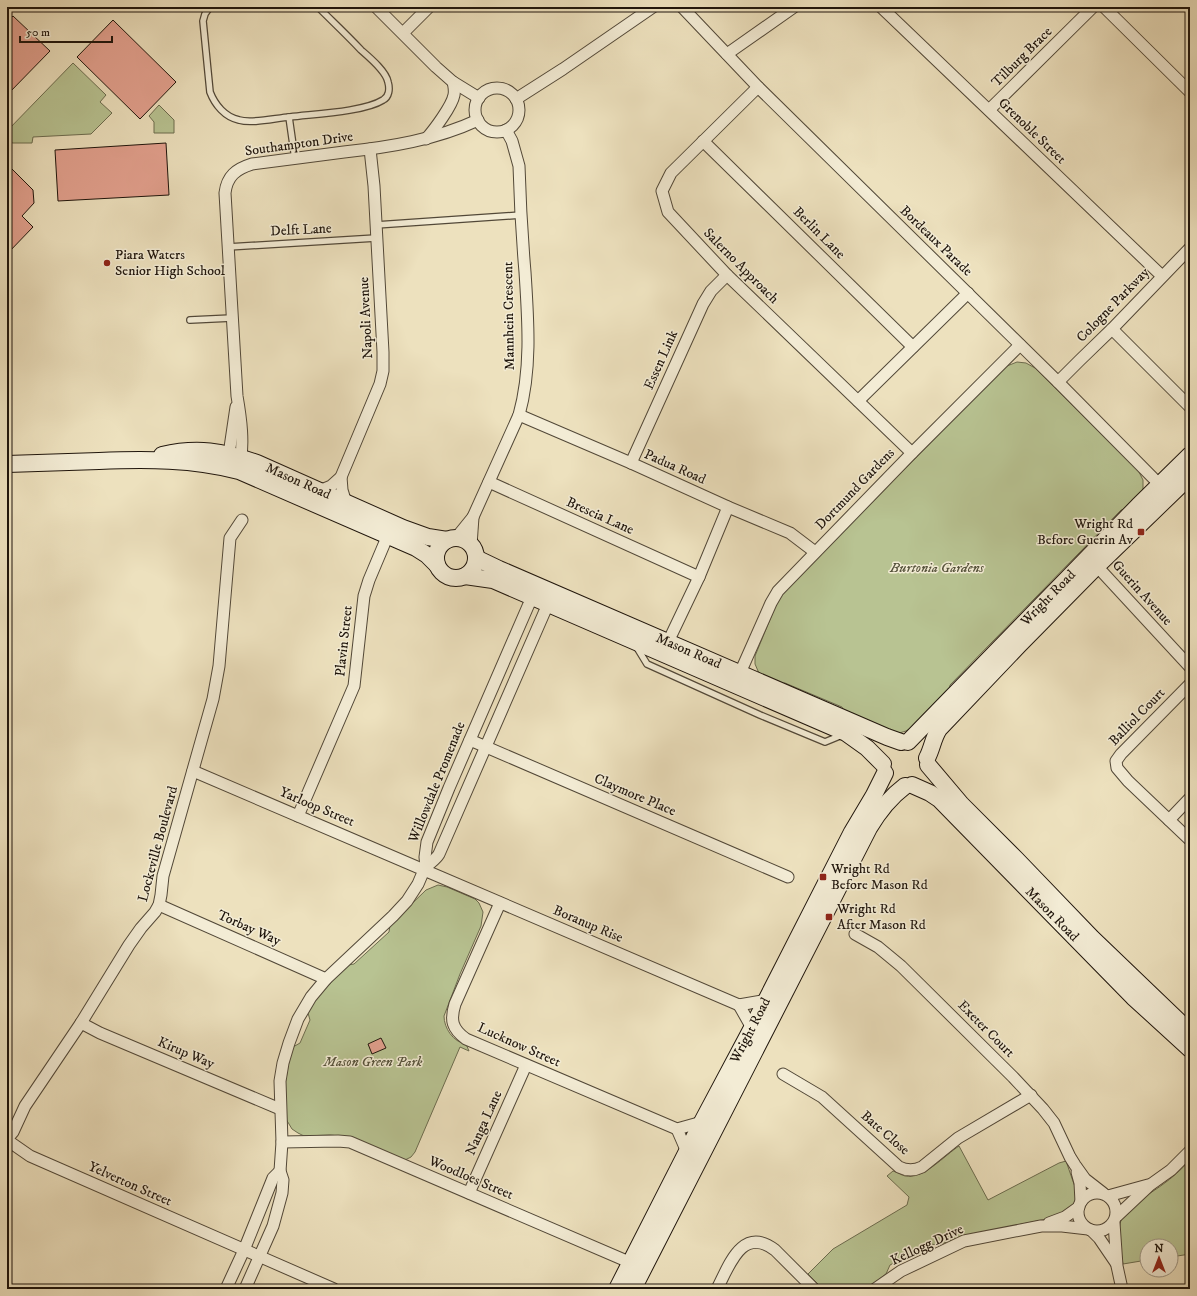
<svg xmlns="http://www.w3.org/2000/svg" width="1197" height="1296" viewBox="0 0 1197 1296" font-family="'IM FELL DW Pica',serif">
<rect width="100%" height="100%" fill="#ede1be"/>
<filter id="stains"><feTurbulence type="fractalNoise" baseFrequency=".005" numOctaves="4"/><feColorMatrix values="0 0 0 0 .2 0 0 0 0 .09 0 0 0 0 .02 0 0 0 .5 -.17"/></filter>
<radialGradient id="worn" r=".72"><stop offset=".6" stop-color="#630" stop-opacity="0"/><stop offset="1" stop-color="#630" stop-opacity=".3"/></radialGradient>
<g fill="#b8c392" stroke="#6c6c4f">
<polygon points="73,63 106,95 100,102 112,113 91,134 33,137 32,143 13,143 7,142 7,131"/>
<polygon points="159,105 174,120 174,133 154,133 154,122 149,116"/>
<polygon points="1017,362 1026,363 1035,368 1139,472 1143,480 1143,490 1142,495 1125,509 1121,510 950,685 949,693 913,727 906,731 896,734 845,713 842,707 785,683 778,684 762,676 758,671 755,664 755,656 778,600 784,592 1001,371 1007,366"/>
<path d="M438,885L447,887L475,899L479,903L483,912L481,926L460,974L444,1016C444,1028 453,1042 466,1044L469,1051L460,1047L415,1152L411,1157L405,1160L348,1137L330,1135L304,1136L298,1133L292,1129L286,1119L285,1085L289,1061L293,1047L300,1043L310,1020L308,1013L319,994L335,975L348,965L354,964L389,932L390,925L426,890Z"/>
<path d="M959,1146L988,1200L1059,1163L1066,1161L1075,1187L1076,1198L1074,1204L1070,1209L1065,1212L1047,1219L962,1236L939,1245L930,1244L890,1265L886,1274L866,1289H823L808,1274L833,1249L907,1205L909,1197L887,1176L893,1171C897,1172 901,1175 905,1176C923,1180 945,1155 959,1146Z"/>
<path d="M1190,1160V1254L1171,1257V1246H1147V1260L1123,1264C1121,1251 1117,1237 1120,1224C1123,1208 1150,1194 1162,1185C1172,1178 1182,1169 1190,1160Z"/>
</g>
<g fill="#e3a18f" stroke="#1f150c">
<polygon points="13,16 50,51 7,95 7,22"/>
<polygon points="113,20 176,82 140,119 77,57"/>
<polygon points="166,143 169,195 58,201 55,150"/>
<polygon points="7,164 33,190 34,203 22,216 33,227 7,254"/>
<polygon points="381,1038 386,1048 372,1054 368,1044"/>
</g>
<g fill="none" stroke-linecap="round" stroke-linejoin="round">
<g stroke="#524838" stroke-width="8">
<g id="lane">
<path d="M210,7L205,14L203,21L210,92C215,105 225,117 239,120C252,124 276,118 290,117C313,114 364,112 383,100C389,97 390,89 388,82C386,71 369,57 361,50C347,35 332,21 318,7"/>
<polyline points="289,117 295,159"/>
<polyline points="376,225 521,215"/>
<polyline points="228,247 376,238"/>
<polyline points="190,320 232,318"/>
<polyline points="636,646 647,664 760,715 825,742 842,735"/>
</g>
</g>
<g stroke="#524838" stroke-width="13">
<g id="street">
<polyline points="376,7 436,67 453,82 479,98"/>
<polyline points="682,7 758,87 1058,382 1164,489"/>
<polyline points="881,7 1162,276"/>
<polyline points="1104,7 1190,92"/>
<polyline points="403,33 429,7"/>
<polyline points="727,54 794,7"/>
<polyline points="758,87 671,173 662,191 668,212 727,275 912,453"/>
<circle cx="497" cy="110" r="22"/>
<polyline points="516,99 563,69 653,7"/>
<polyline points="989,110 1093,7"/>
<path d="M426,139C434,130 452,106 454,95C455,90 454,86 453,82"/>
<polyline points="703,141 913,347"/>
<polyline points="1112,329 1190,407"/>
<polyline points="1058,382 1080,360 1112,329 1190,248"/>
<polyline points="858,401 968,293"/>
<polyline points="519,415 631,463 728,507 790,533 815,552"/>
<polyline points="228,461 236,407"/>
<polyline points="631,463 703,304 711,291 727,275"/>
<path d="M240,465C244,442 241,419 237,396L225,193C227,176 236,169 252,164C283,160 313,156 344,152C390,147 435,140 478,120"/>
<polyline points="341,477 342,490 346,503"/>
<polyline points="489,482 699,577"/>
<polyline points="319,491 331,486 341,477 380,384 383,371 383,352 374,186 370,149"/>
<path d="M456,538L473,517L519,415C532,369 528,319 525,272C522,237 520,201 519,166L512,141L506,130"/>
<polyline points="471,545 473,517"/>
<polyline points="1093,562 1190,667"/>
<polyline points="668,642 699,577 728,507"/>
<polyline points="740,673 771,603 778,591 912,453 1020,345"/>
<polyline points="1190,684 1121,754 1116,761 1117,768 1128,781 1190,840"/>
<polyline points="470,740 788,877"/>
<path d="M193,771L424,870C427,864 435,861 439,854L548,604"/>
<polyline points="298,816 354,686 364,596 369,580 388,535"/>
<polyline points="1169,820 1190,798"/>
<polyline points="426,867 425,857 427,842 449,788 532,597"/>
<path d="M500,903L455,1004C450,1020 452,1029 466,1039L677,1129L702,1122"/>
<polyline points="159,905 326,979"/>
<polyline points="855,934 878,947 901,966 1013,1077 1043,1109 1054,1123 1070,1157 1075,1165 1085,1179 1103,1193"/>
<polyline points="739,1005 752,1028"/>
<polyline points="81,1023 100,1033 280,1109"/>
<path d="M783,1074L822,1097L899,1167C907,1171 914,1171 922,1167L958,1138L1031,1095"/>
<polyline points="677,1129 687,1152"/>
<polyline points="7,1139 13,1132 25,1106 81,1023 129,945 141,928 155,912 159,905 161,895 163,876 213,699 219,666 230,538 242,520"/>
<polyline points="7,1140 30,1156 334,1289"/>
<polyline points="282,1142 338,1141 350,1142 636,1265"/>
<polyline points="1077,1172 1080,1183 1081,1202"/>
<circle cx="1097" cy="1212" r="19"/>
<polyline points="469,1193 526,1065"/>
<polyline points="1108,1196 1148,1185"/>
<polyline points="1117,1216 1150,1185 1171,1170 1190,1151"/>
<polyline points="1049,1223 1065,1217 1079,1207"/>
<polyline points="1114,1223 1117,1266 1122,1289"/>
<polyline points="1091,1230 1099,1238 1116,1263"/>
<polyline points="226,1289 244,1250 273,1178 280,1171"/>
<polyline points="245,1289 273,1226 282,1193 283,1180 280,1171 282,1142 280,1081 283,1063 289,1043 298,1019 311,997 326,979 393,916 407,901 418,884 424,870 739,1005 767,1000"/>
<path d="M717,1289C729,1266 742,1225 775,1250L814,1289"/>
<polyline points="875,1289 901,1271 964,1241 1041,1226 1062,1226 1088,1229"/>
</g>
</g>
<g stroke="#1f150c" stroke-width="18">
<g id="secondary">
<path id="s1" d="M162,455C197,447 223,451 257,463L403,528L428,537L447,540"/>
<path d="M7,464C38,463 68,462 99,461C146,459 193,459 239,471L416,548L427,555L437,565"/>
<circle cx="456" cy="558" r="20"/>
<path id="s2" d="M476,558L499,569L887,737L901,742"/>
<polyline points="465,576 493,580 846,733 867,748 883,764"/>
<path id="s3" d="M908,742L1138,506L1190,455"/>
<path d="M927,758C932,749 933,738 939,729L1019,645L1097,566L1190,476"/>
<polyline points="928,765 961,804 1016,859 1092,938 1190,1032"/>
<path id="s4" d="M912,785L930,793L939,799L1133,997L1190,1049"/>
<path id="s5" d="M617,1289L702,1122L752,1028L852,832L874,795L885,773"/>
<path d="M633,1289L869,828C879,811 889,798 905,786"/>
</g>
</g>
<use href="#lane" stroke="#f3ecd5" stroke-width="5.5"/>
<use href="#street" stroke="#f3ecd5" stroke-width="11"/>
<use href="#secondary" stroke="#f3ecd5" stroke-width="16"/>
</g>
<g fill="#8f2418" stroke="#f3ecd5" stroke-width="1.5">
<circle cx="107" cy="263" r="4"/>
<rect x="1137" y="528" width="8" height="8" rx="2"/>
<rect x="819" y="873" width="8" height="8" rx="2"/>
<rect x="825" y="913" width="8" height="8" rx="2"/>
</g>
<g text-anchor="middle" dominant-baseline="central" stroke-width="3" stroke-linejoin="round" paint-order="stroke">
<g font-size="14" fill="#1f150c" stroke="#f3ecd5">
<text transform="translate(1022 57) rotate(-45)">Tilburg Brace</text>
<text transform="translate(1032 131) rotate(44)">Grenoble Street</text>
<text transform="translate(299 144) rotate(-8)">Southampton Drive</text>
<text transform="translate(301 230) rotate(-3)">Delft Lane</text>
<text transform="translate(819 233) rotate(45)">Berlin Lane</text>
<text transform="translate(936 241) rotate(44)">Bordeaux Parade</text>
<text transform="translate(741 266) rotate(45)">Salerno Approach</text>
<text transform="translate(1113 305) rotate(-46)">Cologne Parkway</text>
<text transform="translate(509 316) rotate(-91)">Mannhein Crescent</text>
<text transform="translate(366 318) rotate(-93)">Napoli Avenue</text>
<text transform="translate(661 360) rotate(-66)">Essen Link</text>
<text transform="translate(675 467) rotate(24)">Padua Road</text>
<text stroke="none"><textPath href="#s1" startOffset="142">Mason Road</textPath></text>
<text transform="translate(855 489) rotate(-46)">Dortmund Gardens</text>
<text transform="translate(600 516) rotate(24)">Brescia Lane</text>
<text transform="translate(1142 593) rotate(48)">Guerin Avenue</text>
<text stroke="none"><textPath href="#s3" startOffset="201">Wright Road</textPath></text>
<text transform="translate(344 641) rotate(-84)">Plavin Street</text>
<text stroke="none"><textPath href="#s2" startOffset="232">Mason Road</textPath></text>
<text transform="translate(1137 717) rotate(-46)">Balliol Court</text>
<text transform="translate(437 782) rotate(-68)">Willowdale Promenade</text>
<text transform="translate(635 795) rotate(23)">Claymore Place</text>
<text transform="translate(317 807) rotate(23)">Yarloop Street</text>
<text transform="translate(158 844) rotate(-75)">Lockeville Boulevard</text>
<text stroke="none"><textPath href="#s4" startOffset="192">Mason Road</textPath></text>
<text transform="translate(588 924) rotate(23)">Boranup Rise</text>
<text transform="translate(249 928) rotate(24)">Torbay Way</text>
<text transform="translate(986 1029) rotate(45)">Exeter Court</text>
<text stroke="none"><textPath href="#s5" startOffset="291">Wright Road</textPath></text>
<text transform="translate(519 1045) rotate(24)">Lucknow Street</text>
<text transform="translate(186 1053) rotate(23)">Kirup Way</text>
<text transform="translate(484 1123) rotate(-66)">Nanga Lane</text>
<text transform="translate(885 1133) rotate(41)">Bate Close</text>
<text transform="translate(471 1178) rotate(23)">Woodloes Street</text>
<text transform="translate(130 1184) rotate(24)">Yelverton Street</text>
<text transform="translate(927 1245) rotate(-25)">Kellogg Drive</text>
</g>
<g font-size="14" fill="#1f150c" stroke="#f3ecd5" text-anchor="start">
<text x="115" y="255">Piara Waters<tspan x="115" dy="16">Senior High School</tspan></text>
<text x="1133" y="524" text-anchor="end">Wright Rd<tspan x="1133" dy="16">Before Guerin Av</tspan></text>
<text x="831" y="869">Wright Rd<tspan x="831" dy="16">Before Mason Rd</tspan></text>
<text x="837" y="909">Wright Rd<tspan x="837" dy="16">After Mason Rd</tspan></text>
</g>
<g font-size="14" font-style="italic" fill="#55523b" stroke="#f3ecd5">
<text x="937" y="568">Burtonia Gardens</text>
<text x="373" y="1062">Mason Green Park</text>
</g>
</g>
<rect width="1197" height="1296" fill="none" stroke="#ede1be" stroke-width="24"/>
<rect x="8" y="8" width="1181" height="1280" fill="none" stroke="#1f150c" stroke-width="2"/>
<rect x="12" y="12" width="1173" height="1272" fill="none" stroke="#1f150c"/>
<g transform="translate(1159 1258)"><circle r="19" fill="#f3ecd5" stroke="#9e9685"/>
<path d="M0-3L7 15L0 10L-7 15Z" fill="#8f2418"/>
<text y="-6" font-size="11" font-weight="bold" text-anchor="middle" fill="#1f150c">N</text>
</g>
<path d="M20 36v6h92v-6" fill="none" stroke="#1f150c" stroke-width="2"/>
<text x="26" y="36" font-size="12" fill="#1f150c" stroke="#f3ecd5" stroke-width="3" paint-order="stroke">50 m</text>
<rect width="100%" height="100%" filter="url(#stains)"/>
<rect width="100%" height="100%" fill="url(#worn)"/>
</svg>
